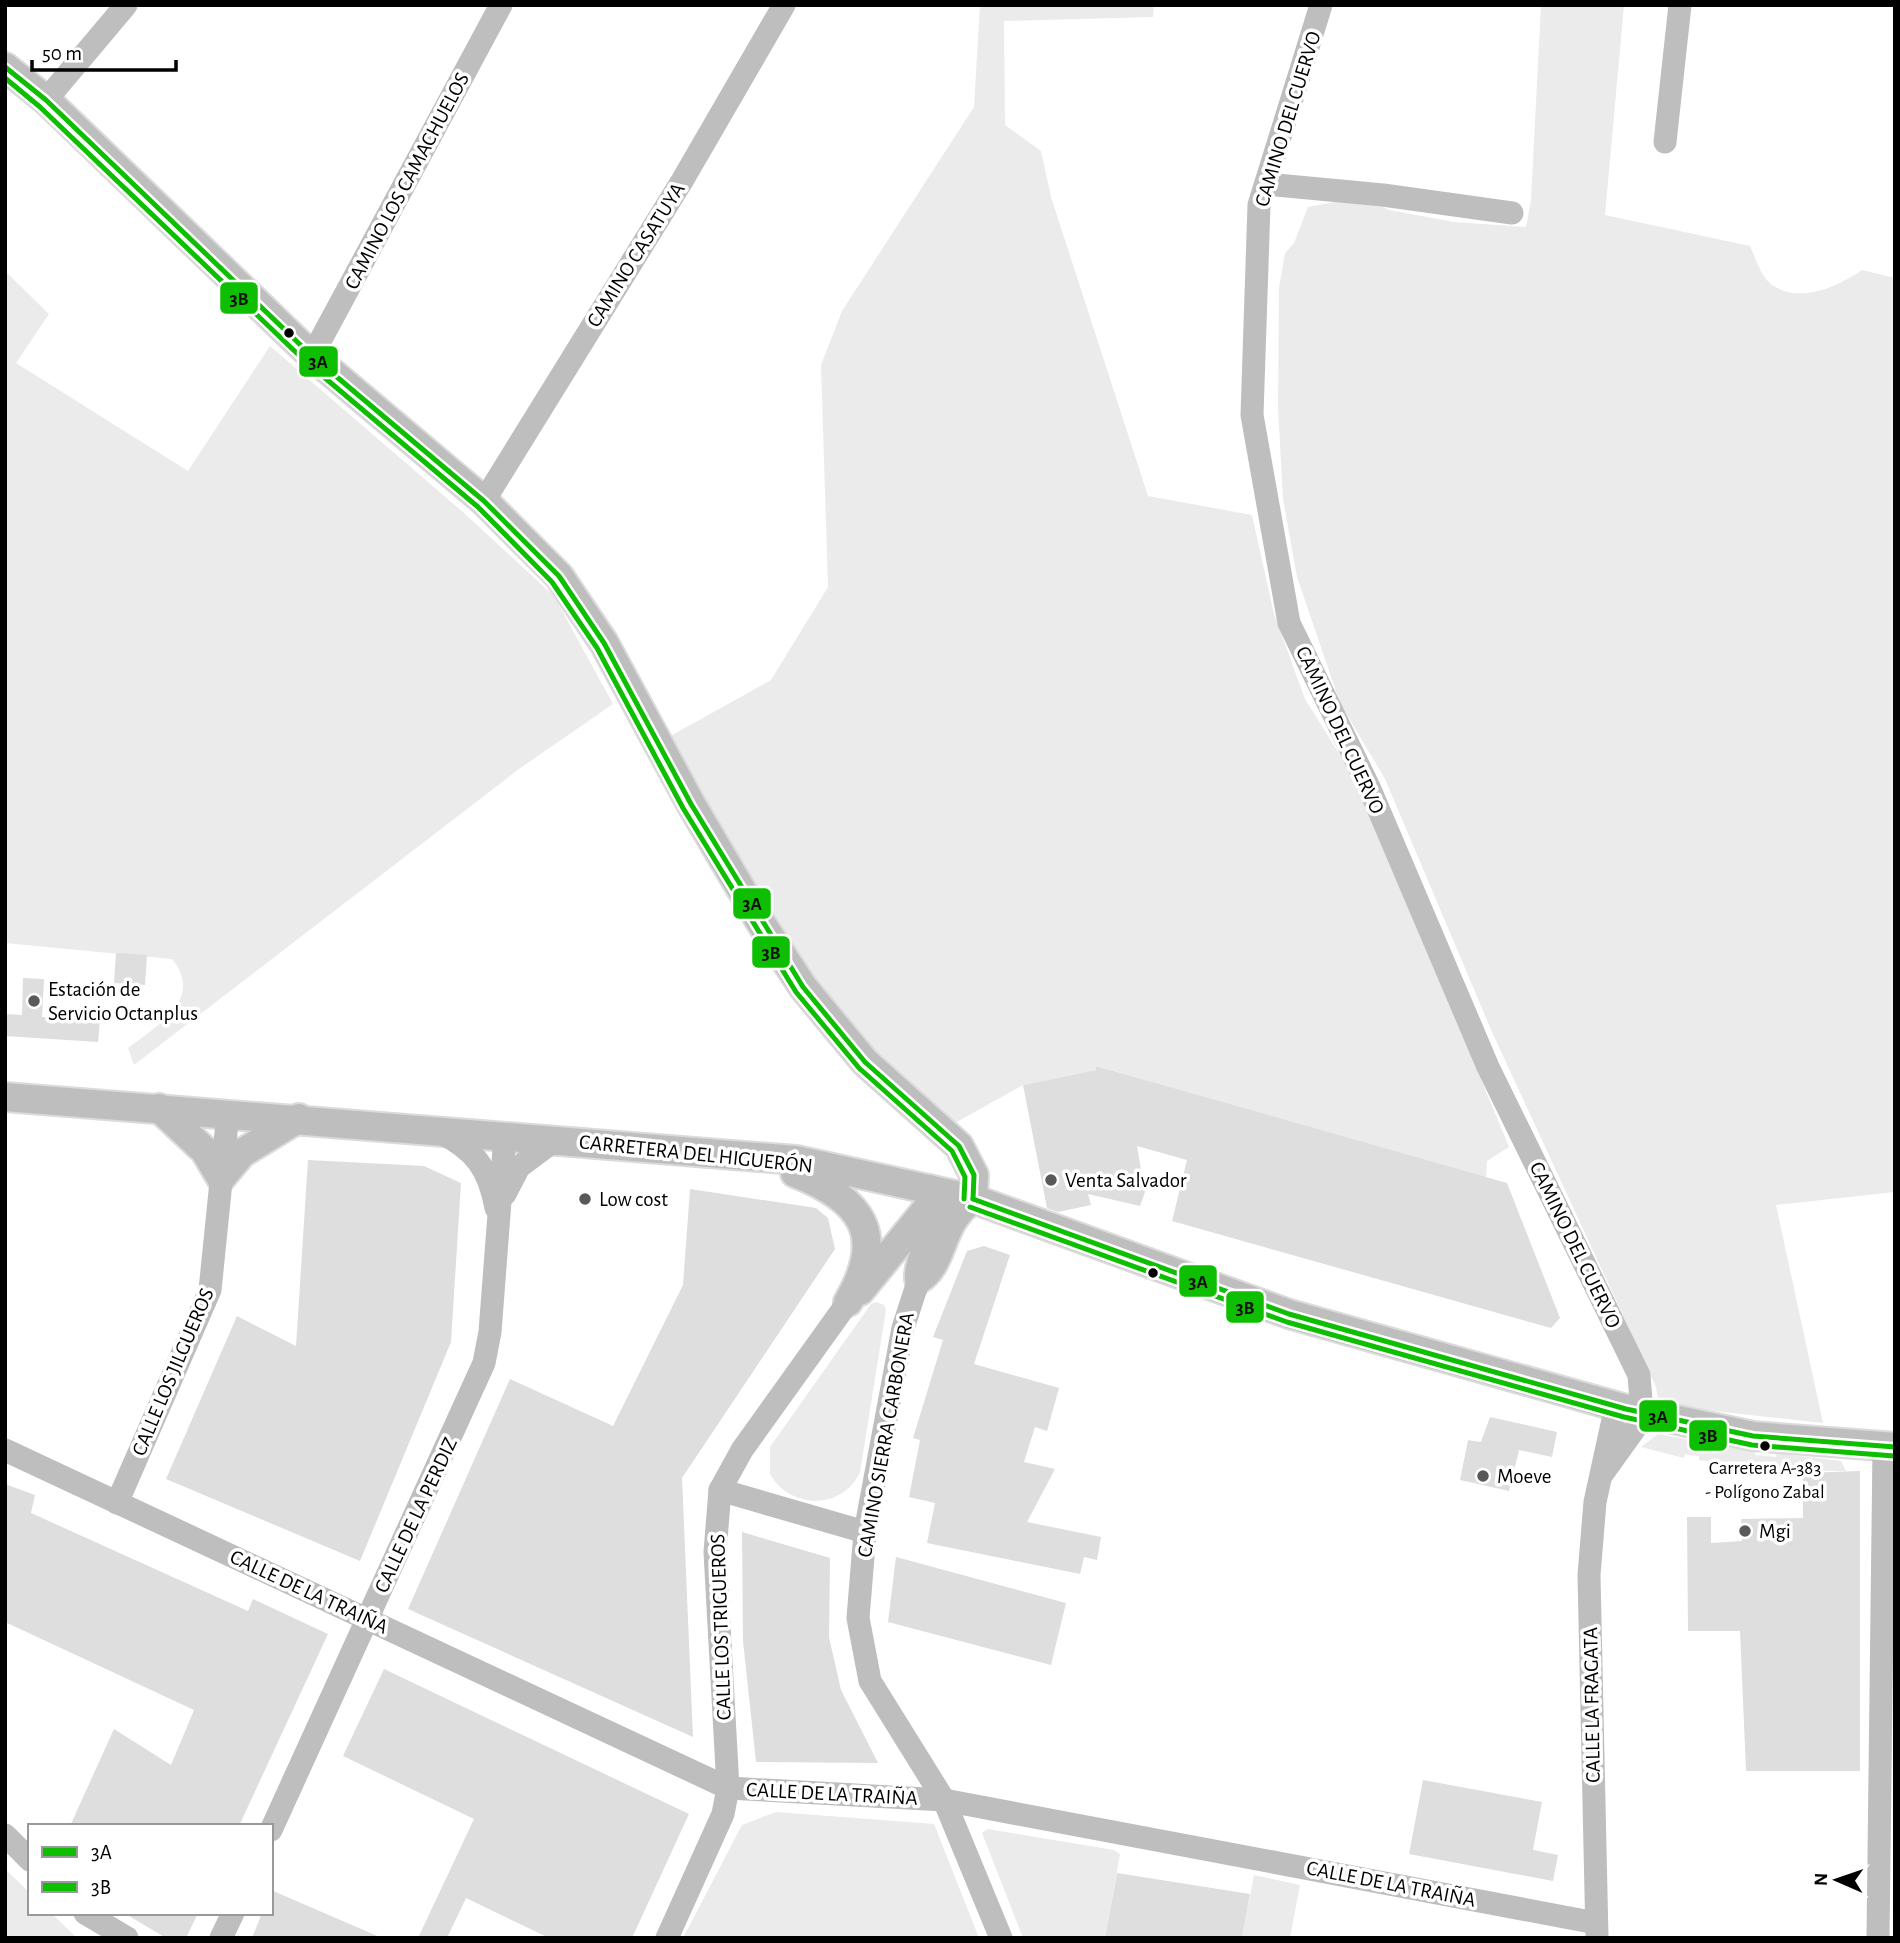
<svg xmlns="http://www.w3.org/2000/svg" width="1900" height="1943" viewBox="0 0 1900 1943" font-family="'Alegreya Sans',sans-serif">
<rect width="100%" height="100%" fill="#fff"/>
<g fill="#ebebeb">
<path d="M980,5H1154L1153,17L1004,21L1005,125L1041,151L1051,197L1148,496L1252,515L1274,614L1305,699L1362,790L1509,1147L1487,1161L1486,1179L1097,1066L1096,1070L1023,1085L955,1123C922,1091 884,1062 855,1028C780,941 721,839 665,739L771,680L828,587L821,365L842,311L974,107Z"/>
<path d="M1541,5H1624L1605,215L1750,246C1755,257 1761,277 1772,285C1801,304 1837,287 1862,270L1895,278V1192L1776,1205L1823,1423L1659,1405L1656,1387L1492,1032L1385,779L1340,703L1297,577L1283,499L1278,407L1279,288L1285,253L1294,243L1308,207L1362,197L1389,210L1454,222L1526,227L1531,200Z"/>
<path d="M5,271L49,314L16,363L188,471L270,346L464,513L554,596L613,704L519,769L134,1065L128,1048C156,1026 205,1000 172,959L5,943Z"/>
<path d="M876,1302L884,1305L886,1310L860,1472C843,1510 790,1510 770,1474V1447L871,1304Z"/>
<polygon points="1658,1434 1755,1452 1755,1455 1776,1457 1776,1453 1841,1461 1846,1471 1772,1471 1699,1460 1699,1456 1685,1454 1684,1458 1641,1447"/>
<polygon points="776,1812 934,1824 979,1938 683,1938 742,1825"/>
<polygon points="988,1829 1114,1850 1120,1854 1105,1938 1023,1938 982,1833"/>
<polygon points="5,1869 30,1893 30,1913 51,1913 77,1938 5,1938"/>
<polygon points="1254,1875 1300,1885 1290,1938 1242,1938"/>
</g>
<g fill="#dedede">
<polygon points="116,953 147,955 145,985 114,983"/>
<polygon points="23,978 44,979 42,1017 100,1020 98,1042 5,1036 5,1014 22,1015"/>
<polygon points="1096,1066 1507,1183 1560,1318 1551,1328 1172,1221 1187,1160 1137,1146 1145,1192 1140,1206 1088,1194 1091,1205 1058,1212 1047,1208 1023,1085 1096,1070"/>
<polygon points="308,1160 424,1166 461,1183 451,1342 360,1561 166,1479 237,1316 296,1346"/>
<polygon points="690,1189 816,1208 828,1218 835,1249 682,1478 693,1737 408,1609 510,1379 613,1426 683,1285"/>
<polygon points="984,1246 1010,1255 974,1364 1059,1388 1047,1431 1035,1427 1024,1462 1055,1469 1027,1522 1101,1537 1097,1560 1084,1557 1080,1574 927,1543 935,1503 909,1497 920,1440 913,1438 943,1340 933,1337 967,1251"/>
<polygon points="1490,1417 1557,1432 1552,1457 1519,1450 1509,1491 1460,1480 1468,1440 1481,1442"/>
<polygon points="1860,1471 1860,1771 1746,1771 1740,1631 1688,1631 1687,1517 1711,1517 1711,1543 1742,1541 1741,1519 1803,1518 1803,1473"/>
<polygon points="5,1484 35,1495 31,1513 248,1611 253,1599 328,1634 239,1826 70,1826 114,1729 171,1765 194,1710 5,1622"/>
<polygon points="742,1532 830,1558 829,1637 841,1690 878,1763 756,1762 743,1641"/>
<polygon points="896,1557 1066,1603 1051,1665 888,1622"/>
<polygon points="384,1669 689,1814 632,1938 549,1938 466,1898 447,1938 418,1938 474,1819 343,1756"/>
<polygon points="1423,1780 1542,1802 1533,1850 1558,1855 1553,1881 1409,1854"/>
<polygon points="1117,1873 1250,1894 1242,1938 1105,1938"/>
<polygon points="271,1890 382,1938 252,1938 262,1913 271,1913"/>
<polygon points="124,1913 198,1913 186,1938 166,1938"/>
</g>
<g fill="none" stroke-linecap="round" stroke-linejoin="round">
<g stroke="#dbdbdb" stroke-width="32">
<g id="major">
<polyline points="5,67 46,100 312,356 484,501 559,576 604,643 691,804 761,923 803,987 865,1062 959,1146 974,1175 973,1199"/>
<polyline points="5,1097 796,1160 973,1199 1289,1314 1626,1409 1753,1436 1895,1447"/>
<polyline points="159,1108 205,1151 221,1178 242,1153 299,1118"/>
<path d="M795,1173C861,1199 888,1234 848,1302"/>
<path d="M929,1189C957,1212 917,1250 919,1279C945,1263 938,1223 973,1199"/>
<polyline points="860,1291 925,1211 938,1199"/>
</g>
</g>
<g stroke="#bebebe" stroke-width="23">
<polyline points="1321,5 1259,205 1252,415 1289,623 1369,787 1488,1067 1639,1375 1642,1413 1639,1423 1603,1473"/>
<polyline points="46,100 126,5"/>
<polyline points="1665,142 1680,5"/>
<polyline points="1266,184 1383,195 1512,213"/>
<polyline points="312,356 501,5"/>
<polyline points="484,501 682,181 784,5"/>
<path d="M441,1133C475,1150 489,1169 496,1208"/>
<polyline points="505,1194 519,1167 555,1140"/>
<polyline points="919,1279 903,1328 865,1532 858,1618 870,1681 944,1800 1001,1938"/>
<polyline points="5,1450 728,1788 944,1800 1596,1923"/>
<polyline points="720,1490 865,1532"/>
<polyline points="117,1503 210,1290 228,1113"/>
<polyline points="271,1830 484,1363 490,1332 505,1136"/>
<polyline points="5,1835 30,1860"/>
<polyline points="85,1913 127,1938"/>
<polyline points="221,1938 233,1913"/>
<polyline points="667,1938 723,1814 728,1788 715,1552 720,1490 742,1450 848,1302"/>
<polyline points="1597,1938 1589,1575 1595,1502 1616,1406"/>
<polyline points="1878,1938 1884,1447"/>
</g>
<use href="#major" stroke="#bebebe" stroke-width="28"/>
<g stroke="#fff" stroke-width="10">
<g id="bus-1">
<polyline points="5,67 46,100 312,356 484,501 559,576 604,643 691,804 803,987 865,1062 959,1146 974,1175 973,1199"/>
<polyline points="973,1199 1289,1314 1626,1409 1753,1436 1895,1447"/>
</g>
</g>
<g stroke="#fff" stroke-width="10">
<g id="bus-2">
<polyline points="5,78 40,107 306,362 478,507 552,582 597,648 683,808 796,992 859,1068 952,1151 965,1177 964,1199"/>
<polyline points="970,1207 1287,1322 1624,1417 1752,1445 1894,1456"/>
</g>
</g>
<use href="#bus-1" stroke="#0dbf00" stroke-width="5"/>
<use href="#bus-2" stroke="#0dbf00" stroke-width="5"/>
</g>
<g fill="#000" stroke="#fff" stroke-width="2.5">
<circle cx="289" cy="333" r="6"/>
<circle cx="1153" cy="1273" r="6"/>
<circle cx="1765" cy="1446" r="6"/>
</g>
<g fill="#595959" stroke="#fff" stroke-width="2.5">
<circle cx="34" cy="1001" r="7"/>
<circle cx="1051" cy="1180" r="7"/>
<circle cx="585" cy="1199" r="7"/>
<circle cx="1483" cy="1476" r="7"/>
<circle cx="1745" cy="1531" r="7"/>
</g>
<g text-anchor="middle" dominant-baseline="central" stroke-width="7" stroke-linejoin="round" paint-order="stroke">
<g font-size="19" fill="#000" stroke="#fff">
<text x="1765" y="1468">Carretera A-383<tspan x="1765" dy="24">- Polígono Zabal</tspan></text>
</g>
<g font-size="21" fill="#000" stroke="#fff">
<text transform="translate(1288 119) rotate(-73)">CAMINO DEL CUERVO</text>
<text transform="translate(407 181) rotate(-62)">CAMINO LOS CAMACHUELOS</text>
<text transform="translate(636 255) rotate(-58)">CAMINO CASATUYA</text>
<text transform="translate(1340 730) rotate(65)">CAMINO DEL CUERVO</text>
<text transform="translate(696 1154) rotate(6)">CARRETERA DEL HIGUERÓN</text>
<text transform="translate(1575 1245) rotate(64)">CAMINO DEL CUERVO</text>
<text transform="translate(173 1372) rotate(-67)">CALLE LOS JILGUEROS</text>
<text transform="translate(886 1435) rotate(-80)">CAMINO SIERRA CARBONERA</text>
<text transform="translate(416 1515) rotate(-65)">CALLE DE LA PERDIZ</text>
<text transform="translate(309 1592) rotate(25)">CALLE DE LA TRAIÑA</text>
<text transform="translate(721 1627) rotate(-92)">CALLE LOS TRIGUEROS</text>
<text transform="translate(1592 1705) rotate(-91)">CALLE LA FRAGATA</text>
<text transform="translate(832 1794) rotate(3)">CALLE DE LA TRAIÑA</text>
<text transform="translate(1391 1884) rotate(11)">CALLE DE LA TRAIÑA</text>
</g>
<g font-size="21" fill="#000" stroke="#fff" text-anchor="start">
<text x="48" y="989">Estación de<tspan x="48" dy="24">Servicio Octanplus</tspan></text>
<text x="1065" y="1180">Venta Salvador</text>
<text x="599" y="1199">Low cost</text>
<text x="1497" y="1476">Moeve</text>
<text x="1759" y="1531">Mgi</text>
</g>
</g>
<g stroke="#fff" stroke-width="2.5">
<rect x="219" y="281" width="40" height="34" rx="7" fill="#0dbf00"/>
<rect x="298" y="345" width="41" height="33" rx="7" fill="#0dbf00"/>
<rect x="732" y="887" width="40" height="33" rx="7" fill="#0dbf00"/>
<rect x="751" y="935" width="40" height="34" rx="7" fill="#0dbf00"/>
<rect x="1178" y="1264" width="40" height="34" rx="7" fill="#0dbf00"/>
<rect x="1225" y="1290" width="40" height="34" rx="7" fill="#0dbf00"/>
<rect x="1638" y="1399" width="40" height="34" rx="7" fill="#0dbf00"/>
<rect x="1688" y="1419" width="40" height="33" rx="7" fill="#0dbf00"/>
</g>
<g font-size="19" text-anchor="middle" font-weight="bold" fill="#111">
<text x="239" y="305">3B</text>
<text x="318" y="368">3A</text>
<text x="752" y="910">3A</text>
<text x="771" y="959">3B</text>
<text x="1198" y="1288">3A</text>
<text x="1245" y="1314">3B</text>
<text x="1658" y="1423">3A</text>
<text x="1708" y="1442">3B</text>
</g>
<rect width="1900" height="1943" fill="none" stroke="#000000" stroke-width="14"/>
<rect x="28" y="1824" width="245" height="91" fill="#ffffff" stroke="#999999" stroke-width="2"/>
<rect x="42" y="1847" width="35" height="10" fill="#0dbf00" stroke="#999999" stroke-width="2"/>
<text x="91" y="1859" font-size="21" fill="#000000">3A</text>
<rect x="42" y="1882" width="35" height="10" fill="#0dbf00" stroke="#999999" stroke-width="2"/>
<text x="91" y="1894" font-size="21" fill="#000000">3B</text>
<g transform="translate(1837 1880) rotate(272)" stroke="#ffffff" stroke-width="5" paint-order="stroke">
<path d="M0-5L12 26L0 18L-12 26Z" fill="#000000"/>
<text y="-10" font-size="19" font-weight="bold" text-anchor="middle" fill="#000000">N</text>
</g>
<path d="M32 60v10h144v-10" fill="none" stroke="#000000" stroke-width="3.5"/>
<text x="42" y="60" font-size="21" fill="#000000" stroke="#ffffff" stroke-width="5" paint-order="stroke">50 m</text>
</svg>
